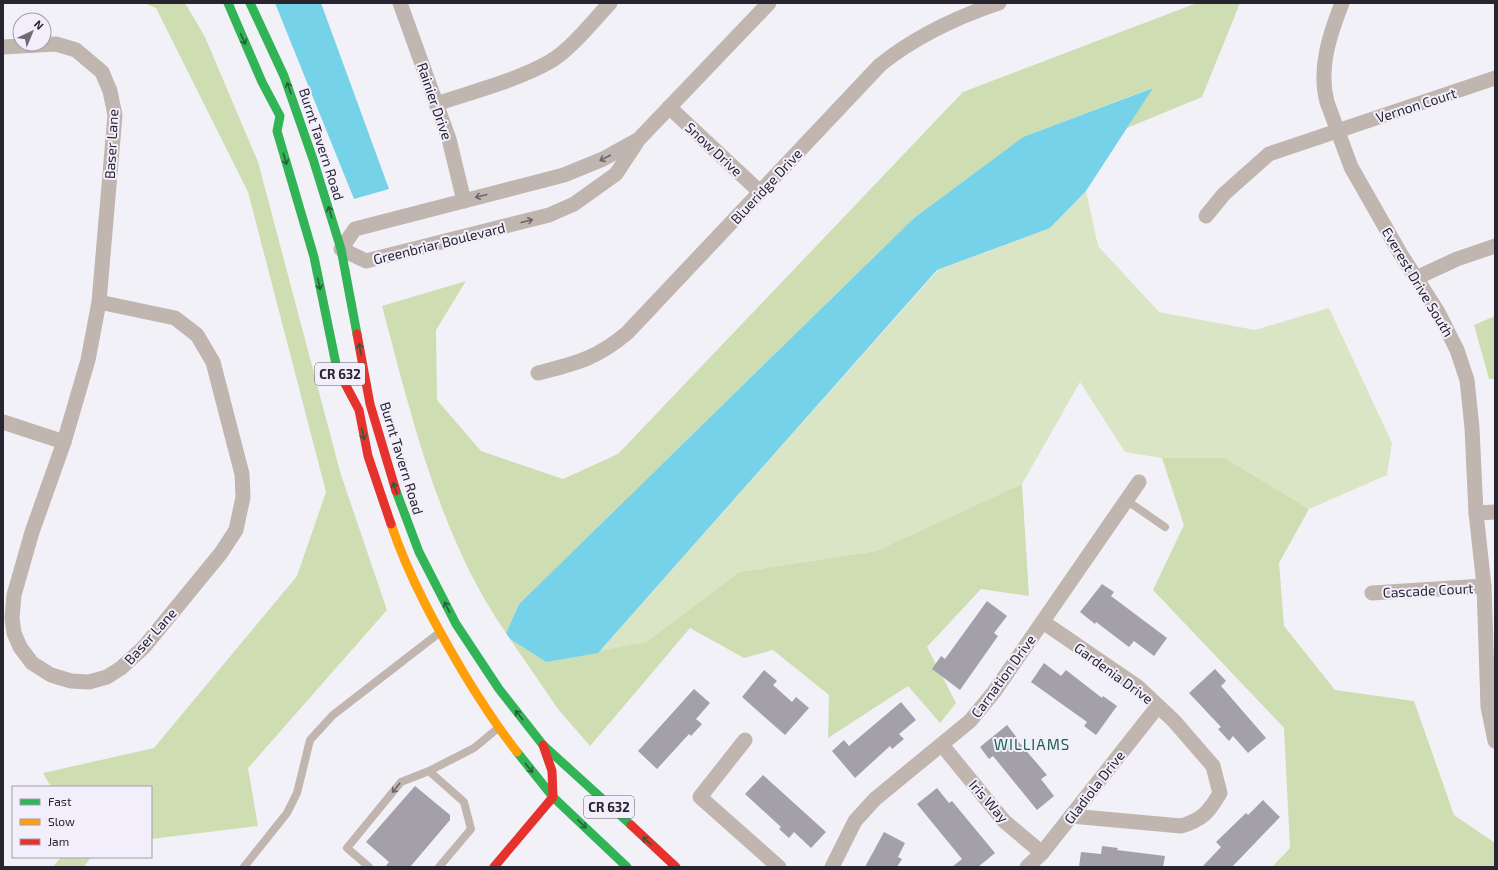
<svg xmlns="http://www.w3.org/2000/svg" width="1498" height="870" viewBox="0 0 1498 870" font-family="'Exo 2',sans-serif">
<rect width="100%" height="100%" fill="#f3f1f8"/>
<polygon fill="#d9e5c5" points="1086,191 1098,246 1159,312 1255,330 1329,308 1392,443 1387,475 1309,509 1225,458 1162,458 1125,452 1080,382 1022,484 876,551 739,572 646,642 598,653 938,270 1050,228"/>
<g fill="#cedeb2">
<polygon points="144,3 185,3 205,37 258,162 341,475 387,610 248,768 258,826 151,839 151,787 51,787 43,773 154,748 297,576 326,492 248,192 156,8"/>
<path d="M1197,3H1240L1202,97L1127,128L1152,88L1023,137L914,218L519,604L506,633C439,536 412,418 382,306L466,281L436,330L437,400L481,451L563,479L618,454L963,92Z"/>
<polygon points="1495,316 1495,379 1489,379 1474,325"/>
<polygon points="1162,458 1225,458 1309,509 1279,563 1284,626 1335,690 1414,701 1454,815 1495,843 1495,867 1272,867 1290,848 1284,728 1153,590 1184,525"/>
<polygon points="1022,484 1029,596 981,589 927,647 956,703 940,723 908,686 828,738 829,695 773,650 744,658 690,628 590,746 558,709 510,639 546,662 646,642 739,572 876,551"/>
<polygon points="61,857 91,857 84,867 53,867"/>
</g>
<g fill="#76d2e8">
<polygon points="275,3 321,3 389,189 354,199"/>
<polygon points="1153,88 1086,191 1050,228 937,270 598,653 546,662 510,639 506,633 519,604 914,218 1023,137"/>
</g>
<g fill="#a3a0a9">
<polygon points="1102,584 1114,592 1111,596 1167,638 1154,656 1134,641 1129,647 1096,622 1095,624 1080,612"/>
<polygon points="987,601 1007,616 994,633 998,636 960,690 932,669 941,656 945,659"/>
<polygon points="1044,663 1061,676 1066,670 1102,698 1103,696 1117,706 1096,735 1084,726 1087,722 1031,682"/>
<polygon points="1215,669 1226,681 1221,686 1266,738 1248,753 1233,736 1229,741 1218,729 1221,727 1189,693"/>
<polygon points="764,670 777,681 773,685 792,702 796,697 809,708 785,735 742,697"/>
<polygon points="694,689 710,703 696,719 702,724 691,736 689,734 657,769 638,751"/>
<polygon points="901,702 916,720 899,734 904,739 892,749 890,746 855,778 832,751 844,740 849,746"/>
<polygon points="1007,725 1018,739 1017,740 1047,775 1041,779 1054,796 1037,810 993,756 989,759 980,747"/>
<polygon points="763,775 826,832 811,848 794,832 789,838 779,829 781,827 745,794"/>
<polygon points="415,786 450,815 450,820 410,867 385,867 389,862 366,842"/>
<polygon points="937,788 949,803 952,801 995,853 978,867 952,867 962,859 917,804"/>
<polygon points="1263,800 1280,817 1232,867 1202,867 1221,847 1216,842 1246,813 1248,815"/>
<polygon points="884,832 905,843 898,857 902,859 897,867 865,867"/>
<polygon points="1102,846 1118,848 1117,850 1165,856 1163,867 1079,867 1081,852 1101,854"/>
</g>
<g fill="none" stroke-linecap="round" stroke-linejoin="round">
<g stroke="#c0b5af" stroke-width="8">
<polyline points="1126,500 1165,527"/>
<polyline points="244,867 287,813 297,793 310,740 333,715 439,633"/>
<polyline points="369,867 347,848 401,782 429,771"/>
<polyline points="439,867 471,829 464,802 429,771 474,748 497,729"/>
</g>
<g stroke="#c0b5af" stroke-width="15">
<polyline points="400,3 449,139 464,201"/>
<path d="M1342,3C1330,34 1318,68 1327,102L1351,167L1400,253L1438,312L1457,350L1467,380L1472,428L1476,513L1484,586L1488,707L1495,741"/>
<polyline points="3,47 56,44 76,50 102,72 110,91 115,115 99,302 88,360 64,442 32,532 14,595 12,618 14,633 20,647 32,663 51,675 71,681 89,682 107,677 121,668 144,647 221,553 236,530 243,497 242,474 213,362 197,335 175,318 99,302"/>
<path d="M436,104C474,91 516,81 551,61C572,48 593,21 610,3"/>
<polyline points="669,107 760,192"/>
<polyline points="639,139 603,159 564,175 355,229 341,249 366,261 549,215 574,204 616,174 639,139 769,3"/>
<polyline points="1206,216 1224,194 1269,154 1495,78"/>
<polyline points="1416,278 1457,259 1495,246"/>
<path d="M538,373C577,363 596,359 627,333L880,65C915,37 957,17 999,3"/>
<polyline points="3,422 64,442"/>
<polyline points="1476,513 1495,512"/>
<polyline points="1372,593 1484,586"/>
<path d="M1043,622L1138,687L1174,721L1213,766L1220,793C1209,812 1202,820 1181,826L1071,816"/>
<polyline points="745,740 700,797 779,867"/>
<polyline points="942,745 1004,821 1042,853"/>
<polyline points="832,867 855,821 875,799 970,721 994,692 1139,482"/>
<polyline points="1027,867 1042,853 1158,706"/>
</g>
<g stroke="#30b455" stroke-width="9">
<polyline points="228,3 262,82 280,116 277,131 314,257 337,369 342,378"/>
<polyline points="250,3 284,76 313,159 341,249 357,334"/>
<polyline points="396,491 419,552 456,624 499,689 543,745 631,825"/>
<polyline points="517,752 553,797 627,867"/>
</g>
<path stroke="#ff9f0a" stroke-width="9" d="M391,524C409,578 437,628 466,677C482,703 498,728 517,752"/>
<g stroke="#e5322d" stroke-width="9">
<polyline points="357,334 370,404 396,491"/>
<polyline points="342,378 359,410 368,456 391,524"/>
<polyline points="631,825 676,867"/>
<polyline points="494,867 553,797 552,771 543,745"/>
</g>
</g>
<defs><path id="oneway-shaft" d="M-6 0H5M1.5-3L5.5 0L1.5 3" fill="none" stroke-width="1.6" stroke-linecap="round" stroke-linejoin="round"/></defs>
<g stroke="#2b5e3f">
<use href="#oneway-shaft" transform="translate(243 39) rotate(66)"/>
<use href="#oneway-shaft" transform="translate(289 88) rotate(-109)"/>
<use href="#oneway-shaft" transform="translate(285 159) rotate(74)"/>
<use href="#oneway-shaft" transform="translate(330 212) rotate(-107)"/>
<use href="#oneway-shaft" transform="translate(319 284) rotate(78)"/>
<use href="#oneway-shaft" transform="translate(360 349) rotate(-101)"/>
<use href="#oneway-shaft" transform="translate(363 434) rotate(79)"/>
<use href="#oneway-shaft" transform="translate(395 488) rotate(-110)"/>
<use href="#oneway-shaft" transform="translate(447 607) rotate(-117)"/>
<use href="#oneway-shaft" transform="translate(519 715) rotate(-128)"/>
<use href="#oneway-shaft" transform="translate(529 768) rotate(51)"/>
<use href="#oneway-shaft" transform="translate(582 824) rotate(44)"/>
<use href="#oneway-shaft" transform="translate(647 841) rotate(-138)"/>
</g>
<g stroke="#6c6669">
<use href="#oneway-shaft" transform="translate(605 158) rotate(153)"/>
<use href="#oneway-shaft" transform="translate(481 196) rotate(166)"/>
<use href="#oneway-shaft" transform="translate(527 221) rotate(-14)"/>
<use href="#oneway-shaft" transform="translate(396 788) rotate(129)"/>
</g>
<g text-anchor="middle" dominant-baseline="central" stroke-width="4" stroke-linejoin="round" paint-order="stroke">
<g fill="#f2eefb" stroke="#65616d" stroke-width="1">
<rect x="315" y="363" width="50" height="22" rx="3"/>
<rect x="584" y="796" width="50" height="22" rx="3"/>
</g>
<g font-size="13" font-weight="bold" fill="#282530">
<text x="340" y="374">CR 632</text>
<text x="609" y="807">CR 632</text>
</g>
<g font-size="14" fill="#282530" stroke="#f2eefb">
<text transform="translate(435 101) rotate(71)">Rainier Drive</text>
<text transform="translate(1416 105) rotate(-18)">Vernon Court</text>
<text transform="translate(111 144) rotate(-87)">Baser Lane</text>
<text transform="translate(322 144) rotate(72)">Burnt Tavern Road</text>
<text transform="translate(714 149) rotate(43)">Snow Drive</text>
<text transform="translate(766 186) rotate(-47)">Blueridge Drive</text>
<text transform="translate(439 243) rotate(-14)">Greenbriar Boulevard</text>
<text transform="translate(1418 282) rotate(59)">Everest Drive South</text>
<text transform="translate(402 458) rotate(73)">Burnt Tavern Road</text>
<text transform="translate(1428 590) rotate(-3)">Cascade Court</text>
<text transform="translate(150 636) rotate(-48)">Baser Lane</text>
<text transform="translate(1114 673) rotate(36)">Gardenia Drive</text>
<text transform="translate(1003 676) rotate(-54)">Carnation Drive</text>
<text transform="translate(1094 787) rotate(-52)">Gladiola Drive</text>
<text transform="translate(989 801) rotate(49)">Iris Way</text>
</g>
<g font-size="15" letter-spacing="1" fill="#1a644e" stroke="#f2eefb">
<text x="1032" y="744">WILLIAMS</text>
</g>
</g>
<rect width="1498" height="870" fill="none" stroke="#282530" stroke-width="8"/>
<rect x="12" y="786" width="140" height="72" fill="#f2eefb" stroke="#a19eaa"/>
<rect x="20" y="799" width="20" height="6" fill="#30b455" stroke="#a19eaa"/>
<text x="48" y="806" font-size="12" fill="#282530">Fast</text>
<rect x="20" y="819" width="20" height="6" fill="#ff9f0a" stroke="#a19eaa"/>
<text x="48" y="826" font-size="12" fill="#282530">Slow</text>
<rect x="20" y="839" width="20" height="6" fill="#e5322d" stroke="#a19eaa"/>
<text x="48" y="846" font-size="12" fill="#282530">Jam</text>
<g transform="translate(32 32) rotate(44)"><circle r="19" fill="#f2eefb" stroke="#a19eaa"/>
<path d="M0-3L7 15L0 10L-7 15Z" fill="#6f6c76"/>
<text y="-6" font-size="11" font-weight="bold" text-anchor="middle" fill="#282530">N</text>
</g>
</svg>
